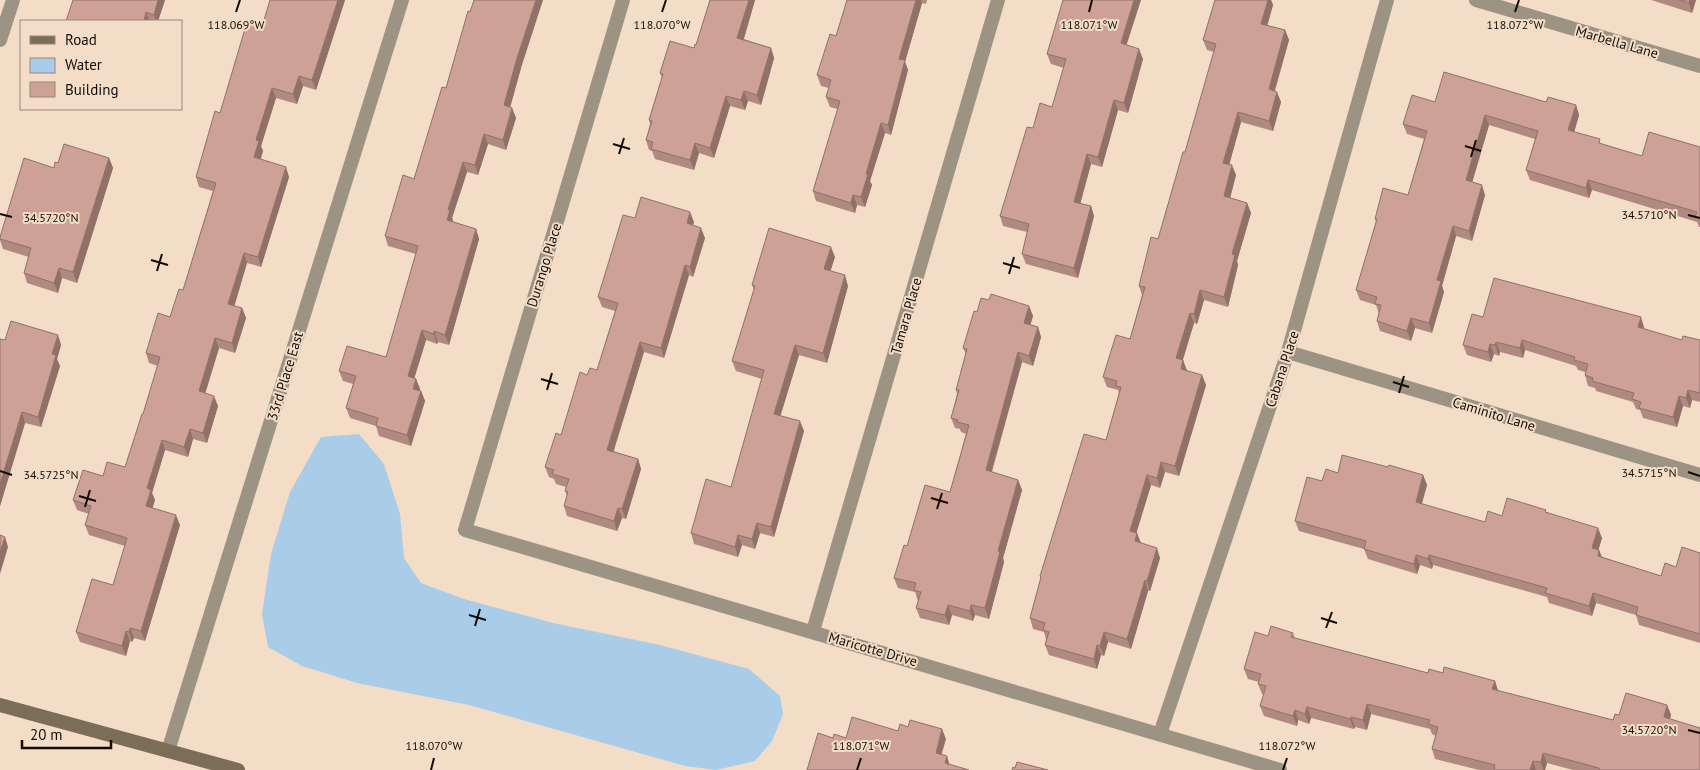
<svg xmlns="http://www.w3.org/2000/svg" width="1700" height="770" viewBox="0 0 1700 770" font-family="'PT Sans',sans-serif">
<rect width="100%" height="100%" fill="#f3ddc6"/>
<polygon fill="#a9cce9" points="359,434 384,464 400,514 404,558 421,583 464,599 553,623 660,645 749,669 780,696 783,714 772,741 755,761 716,770 685,766 469,705 357,683 302,666 268,647 262,614 271,554 290,492 321,437"/>
<g fill="none" stroke-linecap="round" stroke-linejoin="round">
<g stroke="#9c9383" stroke-width="14">
<polyline points="623,0 465,530 1280,770"/>
<polyline points="1476,0 1700,66"/>
<polyline points="0,40 13,0"/>
<polyline points="1288,352 1700,475"/>
<polyline points="813,631 998,0"/>
<polyline points="1160,734 1288,352 1387,0"/>
<polyline points="168,751 402,0"/>
</g>
<polyline stroke="#7b6d56" stroke-width="14" points="0,705 238,770"/>
</g>
<g fill="#b08a80">
<polygon points="165,0 158,21 66,21"/>
<polygon points="345,0 316,90 303,86 297,104 276,98 261,146 263,151 261,159 289,177 261,267 247,263 234,306 242,308 246,318 235,353 219,348 205,393 218,406 207,443 193,439 188,457 165,450 152,493 155,500 152,508 180,525 145,641 134,638 132,642 130,641 126,656 80,642 76,632 113,585 125,546 89,535 85,525 89,514 77,510 73,500 103,476 125,467 143,414 158,366 149,363 146,353 170,317 183,290 213,191 199,187 196,177 220,113 262,27"/>
<polygon points="710,0 755,0 744,39 771,48 774,58 761,105 748,101 745,110 730,106 714,158 699,153 694,170 655,159 652,151 649,150 646,140 650,124 649,120 662,78 660,73 694,48 696,45"/>
<polygon points="847,0 927,0 926,4 922,3 905,62 908,70 891,135 885,133 870,181 872,185 865,207 857,205 855,213 816,201 813,191 838,109 830,107 826,97 829,88 821,86 817,75 836,36"/>
<polygon points="1215,0 1271,0 1273,5 1267,25 1285,30 1289,40 1275,91 1281,102 1273,131 1241,122 1229,164 1236,175 1230,198 1247,203 1251,213 1237,261 1238,265 1228,307 1204,300 1197,324 1194,323 1183,360 1187,371 1202,375 1206,385 1179,476 1165,472 1160,488 1151,485 1136,533 1141,543 1160,558 1150,591 1148,591 1131,649 1108,642 1104,656 1101,655 1097,669 1049,655 1045,645 1046,639 1044,632 1033,629 1030,618 1041,579 1040,576 1106,440 1119,394 1118,390 1107,387 1103,377 1130,339 1142,295 1139,286 1158,239 1185,152 1214,52 1207,50 1203,40"/>
<polygon points="1651,0 1696,0 1692,13"/>
<polygon points="470,12 521,68 510,107 512,108 516,118 506,150 488,144 478,175 467,172 452,218 453,222 476,229 479,239 449,345 438,342 437,344 426,340 414,378 416,379 420,389 420,391 421,391 425,401 411,446 379,436 376,426 350,418 346,408 353,384 343,381 339,371 386,357 416,254 388,246 385,236 414,179 446,88"/>
<polygon points="1127,45 1143,59 1128,113 1118,110 1102,167 1091,164 1080,204 1091,206 1094,216 1078,278 1026,264 1022,254 1027,232 1003,226 1000,216 1033,128 1052,107 1064,68 1051,64 1047,54"/>
<polygon points="1435,102 1546,102 1576,105 1579,115 1574,132 1602,144 1642,156 1700,147 1700,227 1699,227 1697,222 1592,190 1589,198 1530,180 1526,170 1535,139 1489,125 1472,182 1485,195 1472,241 1456,236 1442,286 1444,292 1432,333 1415,328 1411,341 1380,331 1377,321 1379,314 1376,305 1360,300 1356,290 1376,222 1375,219 1408,195 1424,139 1407,134 1403,124"/>
<polygon points="109,158 113,168 77,283 62,278 58,293 27,283 24,273 29,257 3,249 0,240 0,237 54,168 58,163"/>
<polygon points="635,218 694,222 693,225 705,238 693,277 689,275 664,358 644,352 613,451 638,459 641,469 626,519 622,518 617,531 567,516 564,506 567,496 565,491 566,487 556,484 554,479 549,477 545,467 561,435 587,375 597,370 615,311 602,307 598,297"/>
<polygon points="835,257 830,271 848,286 827,363 799,355 780,416 804,431 774,537 760,533 755,549 742,545 738,557 694,544 691,533 731,487 762,379 736,371 732,361 754,290 752,285"/>
<polygon points="989,300 1029,306 1033,316 1030,325 1038,327 1041,337 1033,366 1022,362 992,472 1018,480 1022,490 1003,558 1004,562 989,619 975,615 973,621 952,615 949,625 920,618 916,608 918,601 915,592 898,588 894,578 907,546 950,492 966,434 961,432 960,429 955,428 951,418 957,394 956,390 966,354 963,348 977,312"/>
<polygon points="1483,317 1644,327 1644,329 1682,340 1700,340 1700,402 1692,400 1690,408 1683,406 1677,427 1643,418 1640,410 1636,409 1633,402 1596,391 1595,388 1588,386 1585,375 1585,372 1578,370 1576,366 1525,350 1523,358 1500,352 1499,356 1494,354 1491,362 1467,355 1463,345"/>
<polygon points="58,335 61,345 57,359 60,366 41,427 25,423 0,506 0,339 5,340"/>
<polygon points="1388,467 1423,475 1427,485 1422,504 1485,522 1502,516 1547,512 1602,538 1598,550 1599,550 1602,557 1661,576 1700,553 1700,643 1639,625 1636,615 1596,603 1592,616 1549,603 1547,597 1433,565 1432,569 1420,565 1417,574 1368,559 1364,549 1299,531 1295,521 1322,481 1338,473"/>
<polygon points="1293,633 1295,638 1428,673 1443,673 1495,681 1498,691 1613,720 1619,715 1667,705 1671,715 1670,719 1700,770 1573,770 1547,763 1545,770 1479,770 1435,759 1432,749 1436,736 1432,734 1430,729 1371,714 1367,730 1355,727 1354,729 1311,718 1309,724 1298,720 1297,726 1264,716 1260,706 1264,694 1262,694 1258,684 1259,682 1248,679 1244,669 1268,636"/>
</g>
<g fill="#907168">
<polygon points="158,0 165,0 158,21 156,21 154,15"/>
<polygon points="338,0 345,0 316,90 312,80"/>
<polygon points="536,0 543,0 521,68 508,115 504,105 517,58"/>
<polygon points="749,0 755,0 741,48 737,38"/>
<polygon points="916,0 921,0 922,3 905,62 908,70 891,135 888,125 899,59"/>
<polygon points="1134,0 1141,0 1124,53 1121,43"/>
<polygon points="1268,0 1271,0 1273,5 1265,34 1261,24"/>
<polygon points="1690,0 1696,0 1692,13 1689,3"/>
<polygon points="146,12 149,21 144,21"/>
<polygon points="1285,30 1289,40 1272,99 1269,89"/>
<polygon points="771,48 774,58 761,105 757,95"/>
<polygon points="1139,49 1143,59 1128,113 1124,103"/>
<polygon points="299,76 303,86 297,104 293,94"/>
<polygon points="272,88 276,98 261,146 263,151 258,167 254,157 256,140"/>
<polygon points="744,91 748,101 745,110 741,100"/>
<polygon points="1277,92 1281,102 1273,131 1269,121"/>
<polygon points="726,96 730,106 714,158 710,148"/>
<polygon points="1114,100 1118,110 1102,167 1098,157"/>
<polygon points="1576,105 1579,115 1572,140 1568,130"/>
<polygon points="512,108 516,118 506,150 503,140"/>
<polygon points="1238,112 1241,122 1227,173 1223,163"/>
<polygon points="1485,115 1489,125 1470,190 1466,180"/>
<polygon points="881,123 885,133 870,181 872,185 865,207 861,197 866,174"/>
<polygon points="484,134 488,144 478,175 475,165"/>
<polygon points="695,143 699,153 694,170 690,160"/>
<polygon points="1087,154 1091,164 1078,212 1074,202"/>
<polygon points="109,158 113,168 77,283 73,272"/>
<polygon points="463,162 467,172 452,218 453,220 450,230 447,220 448,210"/>
<polygon points="1232,165 1236,175 1228,206 1224,196"/>
<polygon points="286,167 289,177 261,267 258,257"/>
<polygon points="1588,180 1592,190 1589,198 1586,188"/>
<polygon points="1482,185 1485,195 1472,241 1469,231"/>
<polygon points="853,195 857,205 855,213 851,203"/>
<polygon points="1247,203 1251,213 1237,261 1238,265 1228,307 1224,297 1232,254"/>
<polygon points="1091,206 1094,216 1078,278 1074,268"/>
<polygon points="690,212 694,222 690,233 687,223"/>
<polygon points="1453,226 1456,236 1442,286 1444,292 1432,333 1429,323 1437,280"/>
<polygon points="701,228 705,238 693,277 690,267"/>
<polygon points="476,229 479,239 449,345 445,335"/>
<polygon points="831,247 835,257 828,279 824,269"/>
<polygon points="244,253 247,263 232,314 228,304"/>
<polygon points="685,265 689,275 664,358 661,348"/>
<polygon points="59,268 62,278 58,293 54,283"/>
<polygon points="845,275 848,286 827,363 823,353"/>
<polygon points="1200,290 1204,300 1197,324 1194,314"/>
<polygon points="1029,306 1033,316 1028,333 1024,323"/>
<polygon points="242,308 246,318 235,353 232,343"/>
<polygon points="1190,313 1194,323 1180,368 1176,358"/>
<polygon points="1641,317 1644,327 1642,338 1638,327"/>
<polygon points="1411,318 1415,328 1411,341 1407,331"/>
<polygon points="1038,327 1041,337 1033,366 1029,356"/>
<polygon points="422,330 426,340 412,386 408,376"/>
<polygon points="434,331 438,342 437,344 434,334"/>
<polygon points="58,335 61,345 57,359 60,366 41,427 38,417 52,354"/>
<polygon points="215,338 219,348 203,401 199,391"/>
<polygon points="1522,340 1525,350 1523,358 1520,348"/>
<polygon points="640,342 644,352 611,460 607,450"/>
<polygon points="1496,342 1500,352 1499,356 1495,345"/>
<polygon points="1490,344 1494,354 1491,362 1488,352"/>
<polygon points="795,345 799,355 778,424 774,414"/>
<polygon points="1018,352 1022,362 989,480 986,470"/>
<polygon points="1183,360 1187,371 1181,369"/>
<polygon points="1202,375 1206,385 1179,476 1175,466"/>
<polygon points="416,379 420,389 417,399 413,389"/>
<polygon points="1688,390 1692,400 1690,408 1686,398"/>
<polygon points="421,391 425,401 411,446 407,435"/>
<polygon points="214,396 218,406 207,443 203,433"/>
<polygon points="1679,396 1683,406 1677,427 1673,417"/>
<polygon points="22,412 25,423 0,506 0,484"/>
<polygon points="800,421 804,431 774,537 771,527"/>
<polygon points="190,429 193,439 188,457 184,447"/>
<polygon points="162,440 165,450 152,493 155,500 150,516 146,506 147,488"/>
<polygon points="638,459 641,469 626,519 622,509"/>
<polygon points="1161,462 1165,472 1160,488 1157,478"/>
<polygon points="1147,475 1151,485 1134,541 1130,531"/>
<polygon points="1423,475 1427,485 1419,512 1416,502"/>
<polygon points="1018,480 1022,490 1003,558 1004,562 989,619 985,608 998,551"/>
<polygon points="618,508 622,518 617,531 614,521"/>
<polygon points="176,515 180,525 145,641 141,631"/>
<polygon points="757,523 760,533 755,549 752,539"/>
<polygon points="1598,528 1602,538 1596,558 1592,548"/>
<polygon points="1137,533 1141,543 1135,541"/>
<polygon points="738,535 742,545 738,557 735,547"/>
<polygon points="5,537 8,547 0,574 0,552"/>
<polygon points="1157,548 1160,558 1150,591 1147,581"/>
<polygon points="1599,550 1603,561 1598,556"/>
<polygon points="1416,555 1420,565 1417,574 1414,564"/>
<polygon points="1429,555 1433,565 1432,569 1428,559"/>
<polygon points="1145,580 1148,591 1131,649 1127,639"/>
<polygon points="1593,593 1596,603 1592,616 1589,606"/>
<polygon points="948,605 952,615 949,625 945,615"/>
<polygon points="971,605 975,615 973,621 970,611"/>
<polygon points="130,628 134,638 132,642 129,632"/>
<polygon points="126,631 130,641 126,656 122,646"/>
<polygon points="1104,632 1108,642 1104,656 1100,646"/>
<polygon points="1097,645 1101,655 1097,669 1094,659"/>
<polygon points="1495,681 1498,691 1492,689"/>
<polygon points="1367,704 1371,714 1367,730 1363,720"/>
<polygon points="1667,705 1671,715 1667,728 1664,717"/>
<polygon points="1307,707 1311,718 1309,724 1305,714"/>
<polygon points="1295,710 1298,720 1297,726 1293,716"/>
<polygon points="1351,717 1355,727 1354,729 1350,719"/>
<polygon points="942,729 946,739 939,763 936,753"/>
<polygon points="1543,753 1547,763 1545,770 1543,770 1541,762"/>
<polygon points="947,756 950,766 945,763"/>
<polygon points="1533,761 1536,770 1530,770"/>
</g>
<g fill="#cda195" stroke="#907168">
<polygon points="73,0 158,0 154,15 146,12 144,21 66,21"/>
<polygon points="270,0 338,0 312,80 299,76 293,94 272,88 256,140 259,141 254,157 286,167 258,257 244,253 228,304 242,308 232,343 215,338 199,391 214,396 203,433 190,429 184,447 162,440 147,488 151,490 146,506 176,515 141,631 130,628 129,632 126,631 122,646 76,632 92,579 113,585 127,538 85,525 91,506 73,500 83,470 103,476 107,462 125,467 142,414 143,414 160,357 146,353 158,313 170,317 179,289 183,290 216,183 196,177 215,111 220,113 247,22 262,27"/>
<polygon points="474,0 536,0 517,58 504,105 512,108 503,140 484,134 475,165 463,162 448,210 450,210 447,220 476,229 445,335 434,331 434,334 422,330 408,376 416,379 413,389 421,391 407,435 376,426 378,418 346,408 356,376 339,371 347,346 386,357 418,246 385,236 403,175 414,179 442,87 446,88 468,11 470,12"/>
<polygon points="710,0 749,0 737,38 771,48 757,95 744,91 741,100 726,96 710,148 695,143 690,160 651,149 653,142 646,140 652,121 649,120 663,74 660,73 670,41 694,48 695,44 696,45"/>
<polygon points="847,0 916,0 899,59 905,60 888,125 881,123 866,174 868,174 861,197 853,195 851,203 813,191 840,101 826,97 831,80 817,75 830,34 836,36"/>
<polygon points="1063,0 1134,0 1121,43 1139,49 1124,103 1114,100 1098,157 1087,154 1074,202 1091,206 1074,268 1022,254 1029,224 1000,216 1027,127 1033,128 1040,103 1052,107 1066,59 1047,54"/>
<polygon points="1215,0 1268,0 1261,24 1285,30 1269,89 1277,92 1269,121 1238,112 1223,163 1232,165 1224,196 1247,203 1232,254 1235,255 1224,297 1200,290 1194,314 1190,313 1176,358 1183,360 1181,369 1202,375 1175,466 1161,462 1157,478 1147,475 1130,531 1137,533 1135,541 1157,548 1147,581 1145,580 1127,639 1104,632 1100,646 1097,645 1094,659 1045,645 1049,632 1043,630 1045,623 1030,618 1041,577 1040,576 1084,434 1106,440 1121,387 1116,386 1117,381 1103,377 1116,335 1130,339 1145,287 1139,286 1151,237 1158,239 1183,152 1185,152 1216,44 1203,40"/>
<polygon points="1679,0 1690,0 1689,3"/>
<polygon points="1444,72 1546,102 1548,97 1576,105 1568,130 1600,139 1599,143 1642,156 1649,132 1700,147 1700,218 1695,217 1697,212 1588,180 1586,188 1526,170 1538,131 1485,115 1466,180 1482,185 1469,231 1453,226 1437,280 1441,281 1429,323 1411,318 1407,331 1377,321 1381,305 1375,304 1377,297 1356,290 1377,219 1375,219 1383,188 1408,195 1427,131 1403,124 1412,95 1435,102"/>
<polygon points="64,144 109,158 73,272 59,268 54,283 24,273 31,248 0,239 0,237 24,158 54,168 55,162 58,163"/>
<polygon points="641,197 690,212 687,223 701,228 690,267 685,265 661,348 640,342 607,450 638,459 622,509 618,508 614,521 564,506 568,492 565,491 569,479 552,474 554,470 545,467 556,433 561,435 580,372 587,375 590,368 597,370 618,303 598,297 623,215 635,218"/>
<polygon points="769,228 831,247 824,269 845,275 823,353 795,345 774,414 800,421 771,527 757,523 752,539 738,535 735,547 691,533 706,479 731,487 764,370 732,361 755,286 752,285"/>
<polygon points="1494,278 1641,317 1638,327 1682,340 1683,336 1700,340 1700,393 1688,390 1686,398 1679,396 1673,417 1639,408 1641,402 1632,399 1634,393 1592,381 1593,378 1585,375 1588,364 1574,360 1575,357 1522,340 1520,348 1496,342 1495,345 1490,344 1488,352 1463,345 1472,314 1483,317"/>
<polygon points="991,294 1029,306 1024,323 1038,327 1029,356 1018,352 986,470 1018,480 998,551 1000,552 985,608 971,605 970,611 948,605 945,615 916,608 921,592 914,590 916,583 894,578 904,545 907,546 925,485 950,492 969,425 957,422 958,420 951,418 959,390 956,390 967,349 963,348 974,311 977,312 981,298 989,300"/>
<polygon points="11,321 58,335 52,354 56,355 38,417 22,412 0,484 0,339 5,340"/>
<polygon points="1342,455 1388,467 1389,465 1423,475 1416,502 1485,522 1488,511 1502,516 1507,498 1546,510 1545,512 1598,528 1592,548 1599,550 1598,556 1661,576 1665,563 1676,567 1682,547 1700,553 1700,634 1636,615 1638,607 1593,593 1589,606 1545,593 1547,588 1429,555 1428,559 1416,555 1414,564 1364,549 1366,541 1295,521 1307,477 1322,481 1326,469 1338,473"/>
<polygon points="0,535 5,537 0,552"/>
<polygon points="1271,626 1293,633 1291,637 1428,673 1429,669 1443,673 1444,667 1495,681 1492,689 1613,720 1615,714 1619,715 1626,693 1667,705 1664,717 1700,728 1700,770 1599,770 1599,768 1543,753 1541,762 1533,761 1530,770 1494,770 1495,765 1432,749 1438,727 1428,724 1430,720 1367,704 1363,720 1351,717 1350,719 1307,707 1305,714 1295,710 1293,716 1260,706 1266,686 1258,684 1261,674 1244,669 1255,632 1268,636"/>
<polygon points="852,717 898,731 900,724 908,727 910,720 942,729 936,753 947,756 945,763 969,770 807,770 818,733 833,738 834,734 846,738"/>
<polygon points="1017,762 1048,770 1012,770 1013,767 1015,768"/>
</g>
<path fill="none" stroke="#130c05" stroke-width="2" d="M236,12L240,0M662,12L666,0M1089,12L1092,0M1515,12L1519,0M613,144L630,149M1465,146L1481,151M619,154L624,138M1471,157L1476,140M0,214L12,217M1688,215L1700,218M151,260L168,265M1003,263L1020,268M157,271L162,254M1009,274L1014,257M541,379L558,384M1393,382L1409,387M547,390L552,373M1399,393L1404,376M0,471L12,475M1688,472L1700,476M79,496L96,501M931,498L948,503M85,507L90,490M937,509L942,493M469,615L486,620M1321,618L1337,623M475,626L480,609M1326,628L1332,612M1688,730L1700,733M431,770L434,758M857,770L861,758M1283,770L1287,758"/>
<g text-anchor="middle" dominant-baseline="central" stroke-width="4" stroke-linejoin="round" paint-order="stroke">
<g font-size="14" fill="#130c05" stroke="#f3ddc6">
<text transform="translate(1617 42) rotate(16)">Marbella Lane</text>
<text transform="translate(544 265) rotate(-73)">Durango Place</text>
<text transform="translate(906 316) rotate(-74)">Tamara Place</text>
<text transform="translate(1282 369) rotate(-72)">Cabana Place</text>
<text transform="translate(285 376) rotate(-73)">33rd Place East</text>
<text transform="translate(1494 414) rotate(17)">Caminito Lane</text>
<text transform="translate(873 649) rotate(16)">Maricotte Drive</text>
</g>
</g>
<g font-size="12" text-anchor="middle" fill="#130c05" stroke="#f3ddc6" stroke-width="4" stroke-linejoin="round" paint-order="stroke">
<text x="236" y="29">118.069°W</text>
<text x="662" y="29">118.070°W</text>
<text x="1089" y="29">118.071°W</text>
<text x="1515" y="29">118.072°W</text>
<text x="1649" y="219">34.5710°N</text>
<text x="51" y="222">34.5720°N</text>
<text x="1649" y="477">34.5715°N</text>
<text x="51" y="479">34.5725°N</text>
<text x="1649" y="734">34.5720°N</text>
<text x="434" y="750">118.070°W</text>
<text x="861" y="750">118.071°W</text>
<text x="1287" y="750">118.072°W</text>
</g>
<rect x="20" y="20" width="162" height="90" fill="#f3ddc6" stroke="#998979"/>
<rect x="30" y="36" width="25" height="8" fill="#7b6d56" stroke="#998979"/>
<text x="65" y="45" font-size="15" fill="#130c05">Road</text>
<rect x="30" y="58" width="25" height="15" fill="#a9cce9" stroke="#998979"/>
<text x="65" y="70" font-size="15" fill="#130c05">Water</text>
<rect x="30" y="82" width="25" height="15" fill="#cda195" stroke="#998979"/>
<text x="65" y="95" font-size="15" fill="#130c05">Building</text>
<path d="M22 740v8h89v-8" fill="none" stroke="#130c05" stroke-width="2.5"/>
<text x="30" y="740" font-size="15" fill="#130c05" stroke="#f3ddc6" stroke-width="4" paint-order="stroke">20 m</text>
</svg>
